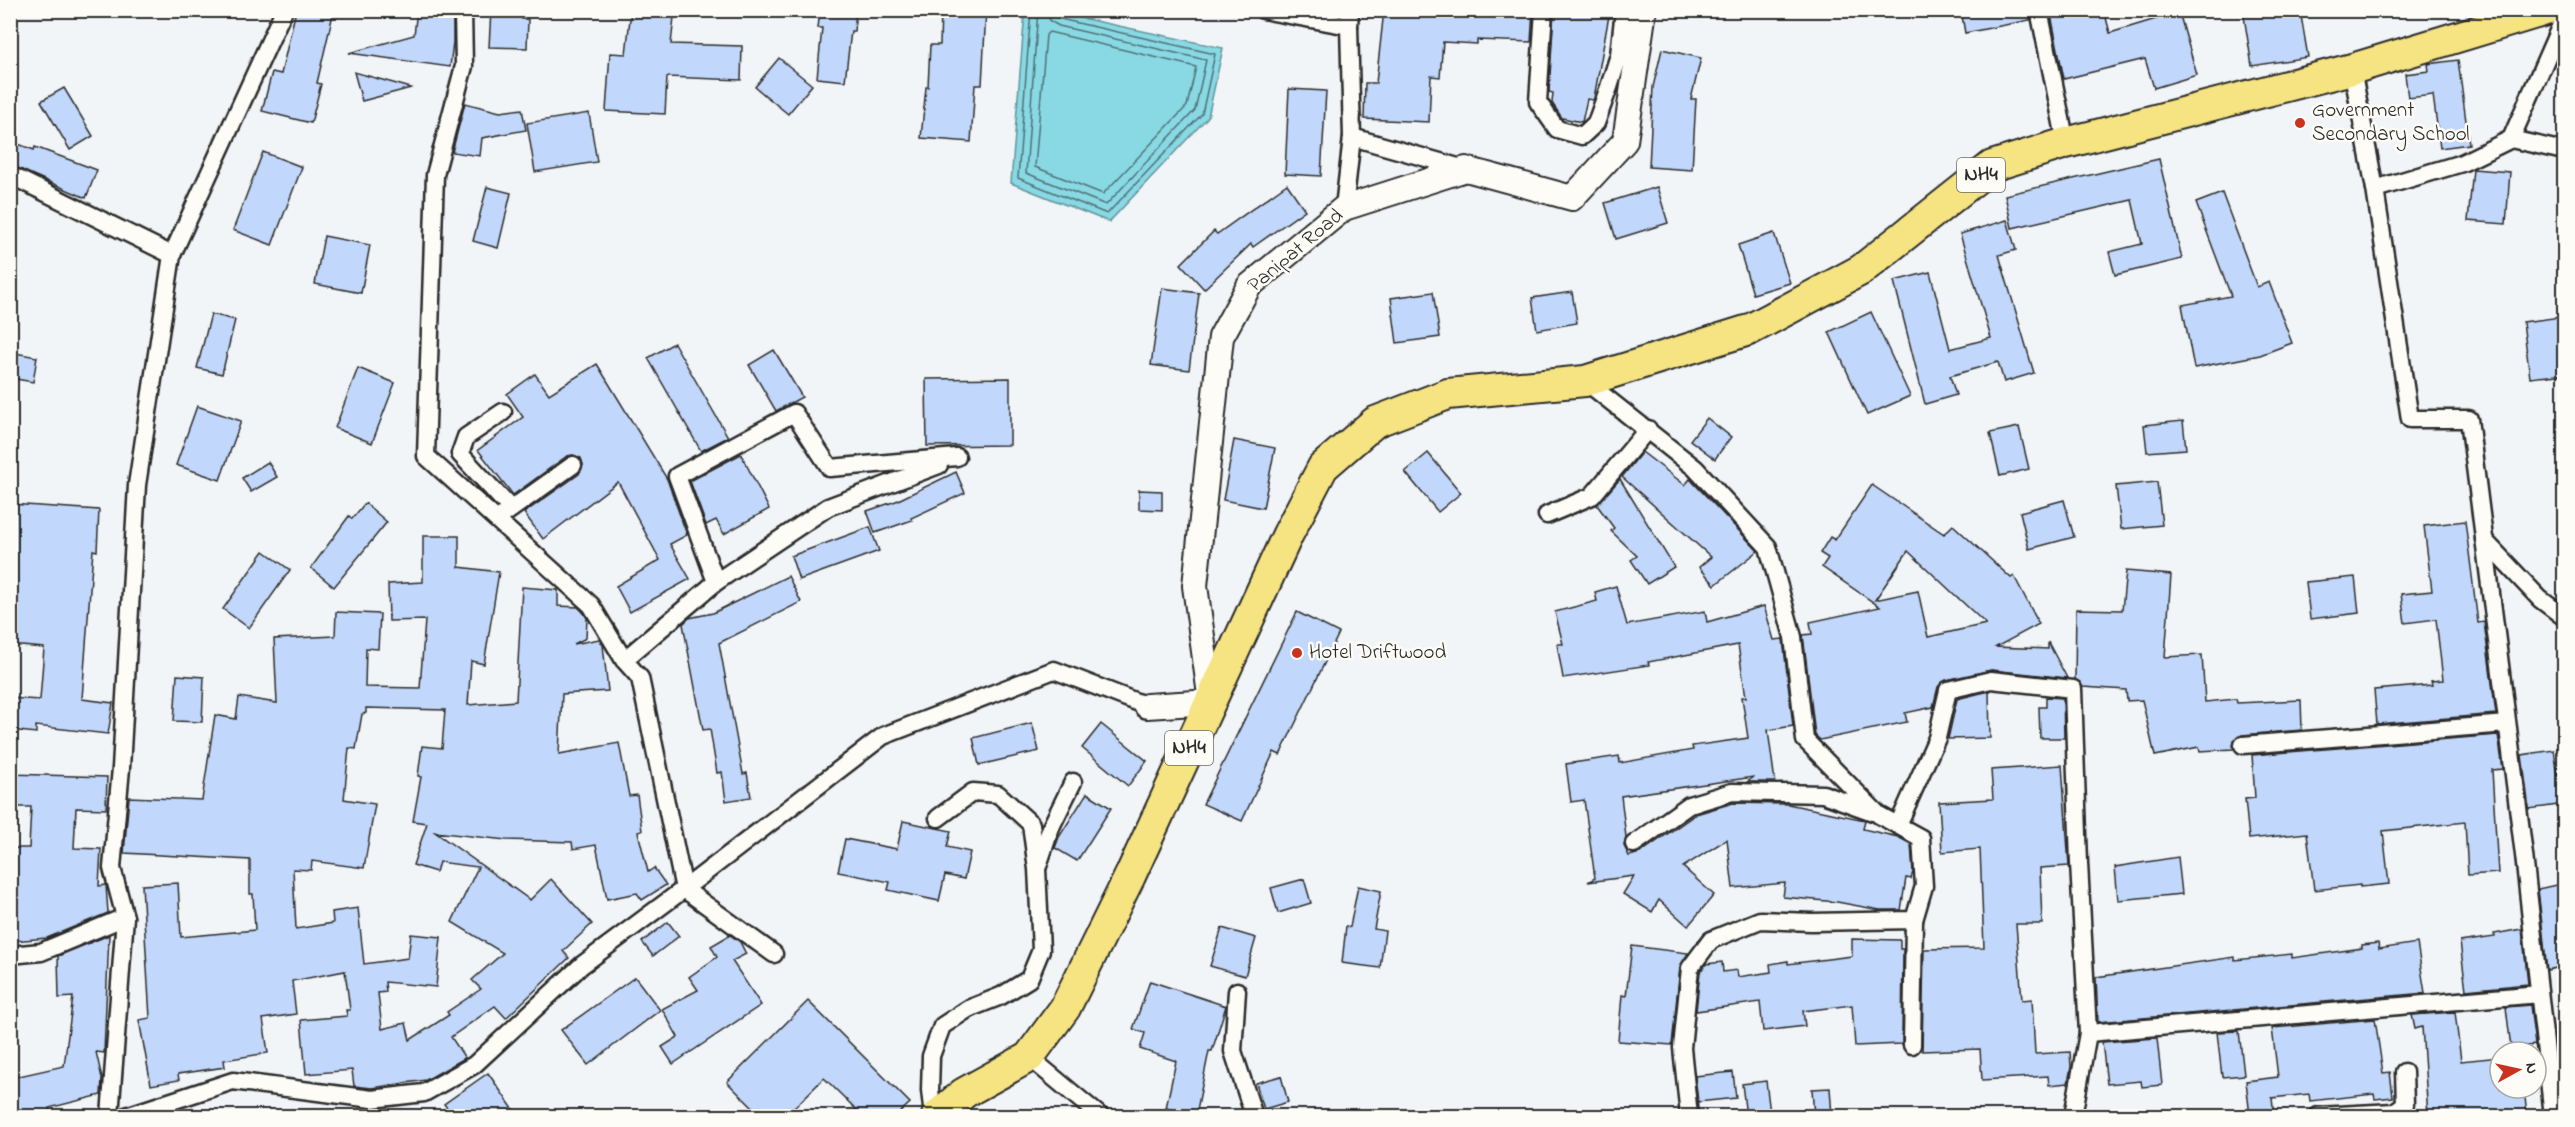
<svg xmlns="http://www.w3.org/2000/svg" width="2575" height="1127" viewBox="0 0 2575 1127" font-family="'Indie Flower',sans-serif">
<rect width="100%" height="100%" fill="#f1f5f8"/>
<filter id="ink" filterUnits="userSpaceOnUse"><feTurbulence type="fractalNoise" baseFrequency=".0167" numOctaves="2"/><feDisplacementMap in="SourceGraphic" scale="12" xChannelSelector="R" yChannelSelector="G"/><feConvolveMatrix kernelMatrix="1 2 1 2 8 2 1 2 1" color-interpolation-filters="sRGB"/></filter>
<g filter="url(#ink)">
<polygon fill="#88d9e4" stroke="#63939a" stroke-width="1.5" points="1025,11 1048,11 1223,48 1208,117 1109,222 1011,183"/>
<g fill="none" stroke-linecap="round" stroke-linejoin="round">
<g stroke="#507175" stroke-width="1.5">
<polyline points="1031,10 1018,178 1107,214 1202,114 1215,54 1060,19 1056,16 1055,10"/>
<polyline points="1038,10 1026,173 1106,205 1195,110 1206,60 1059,26 1050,21 1047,10"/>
<polygon points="1049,32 1196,67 1187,106 1103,194 1035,167 1046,35"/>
</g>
</g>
<g fill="#c1d7fb" stroke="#2b2b2b" stroke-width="1.5" fill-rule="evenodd">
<polygon points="296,10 334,10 317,83 321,84 311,123 262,111 272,72 281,74"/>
<polygon points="417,10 453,10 453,42 450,67 349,53 414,35"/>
<polygon points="491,10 522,10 522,19 528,19 527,48 489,47"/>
<polygon points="631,10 672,10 671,16 674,17 671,44 742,46 741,80 667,77 665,114 606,111 610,53 626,54"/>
<polygon points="820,10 856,10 854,31 851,31 845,81 817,78 822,28 818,28"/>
<polygon points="941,10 986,10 982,85 975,85 971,142 921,138 926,87 928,87 930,45 940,45"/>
<polygon points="1384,10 1533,10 1531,42 1477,40 1477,44 1443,42 1440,77 1431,76 1429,122 1364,119 1365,83 1376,83"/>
<polygon points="1554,10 1610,10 1594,98 1593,100 1587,99 1582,122 1562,118 1552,103 1553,93 1549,92"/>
<polygon points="1961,10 2029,10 2030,20 1965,33"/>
<polygon points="2050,10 2104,10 2110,33 2179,12 2197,75 2154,88 2145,59 2064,79"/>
<polygon points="2243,10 2300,10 2308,57 2252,66"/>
<polygon points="1662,49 1701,58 1691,99 1696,99 1692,170 1649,167 1653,87"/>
<polygon points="779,58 812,85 788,114 755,87"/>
<polygon points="2458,60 2469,144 2440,148 2433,95 2408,98 2405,74 2429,71 2428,64"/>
<polygon points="354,72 411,88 362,101"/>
<polygon points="64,88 93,136 70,150 41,101"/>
<polygon points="1289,89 1326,91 1321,176 1285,174"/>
<polygon points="465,103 500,112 522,109 526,130 482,138 480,156 452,152"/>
<polygon points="589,113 597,162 535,172 527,123"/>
<polygon points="10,141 34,150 35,147 97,170 86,198 10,165"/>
<polygon points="263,152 302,167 272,245 233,230"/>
<polygon points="2159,159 2182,259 2115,275 2109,252 2142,244 2132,200 2012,228 2005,195"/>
<polygon points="2473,169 2510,172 2506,224 2468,221"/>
<polygon points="1287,184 1305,210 1253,247 1251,244 1204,289 1181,264 1214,231 1217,234"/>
<polygon points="487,187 511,193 498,248 473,241"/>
<polygon points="1657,187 1668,223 1616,239 1605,203"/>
<polygon points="2222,193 2257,287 2269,282 2292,343 2260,355 2194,368 2182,305 2231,296 2196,203"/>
<polygon points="2007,220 2016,250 1999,255 2034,373 2004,382 1998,362 1950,376 1956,395 1925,404 1894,281 1930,272 1950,349 1991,338 1960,234"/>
<polygon points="1774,233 1790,283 1753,294 1738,245"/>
<polygon points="324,236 370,245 361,293 315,284"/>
<polygon points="1162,288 1199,293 1189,370 1151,365"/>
<polygon points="1433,292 1440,337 1397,343 1391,298"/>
<polygon points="1572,292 1577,323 1537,330 1532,298"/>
<polygon points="1871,312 1910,396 1867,415 1829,332"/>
<polygon points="211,314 235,320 222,374 197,368"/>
<polygon points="2560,317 2565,374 2530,378 2523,322"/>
<polygon points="674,343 728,437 701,451 648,358"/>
<polygon points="774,350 802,397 776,411 749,365"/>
<polygon points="10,352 37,357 33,382 10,378"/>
<polygon points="597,364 667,479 687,535 670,544 690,579 630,612 616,586 660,560 618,482 543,539 524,513 579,474 583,465 581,458 573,455 567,456 513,495 478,450 523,417 507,394 535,374 549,394"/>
<polygon points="358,368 395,383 372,443 335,428"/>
<polygon points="1010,378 1010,445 927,446 926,379"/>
<polygon points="197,406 241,421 220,480 176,465"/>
<polygon points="1707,418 1731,437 1715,459 1690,440"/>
<polygon points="2183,421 2186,449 2147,452 2144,425"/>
<polygon points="2019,427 2029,469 2000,476 1990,433"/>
<polygon points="1234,440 1275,448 1263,508 1223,500"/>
<polygon points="1642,452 1685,485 1690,479 1758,551 1715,585 1699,567 1711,557 1622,477"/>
<polygon points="1428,453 1461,493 1438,512 1405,472"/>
<polygon points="741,454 769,509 724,534 716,520 706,525 690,481"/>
<polygon points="268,462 277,477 251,492 242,478"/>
<polygon points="956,472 965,493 911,518 912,520 875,533 867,511 896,501"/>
<polygon points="1620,479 1674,567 1647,584 1631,560 1637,556 1611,531 1614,528 1597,505"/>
<polygon points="2157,482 2162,525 2121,529 2116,486"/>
<path d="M1872,485L1944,534L1953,525L2011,578L2014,576L2039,624L1996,647L2048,649V642L2067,678L1992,670L1946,680L1938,687L1933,707L1905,713L1907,722L1820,740L1815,735L1803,635L1812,634L1810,622L1880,607L1822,567L1828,558L1820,553L1830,537L1835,540ZM1908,551L1956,596L1986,624L1928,637L1918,591L1875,600Z"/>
<polygon points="1139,490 1162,491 1162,510 1139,509"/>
<polygon points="2064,500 2074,537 2029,549 2020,512"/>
<polygon points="365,503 387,522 334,587 311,568 349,516 352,519"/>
<polygon points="10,504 99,510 97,551 93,550 82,699 113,703 108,734 36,726 36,733 10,730 10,698 40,700 44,648 10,645"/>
<polygon points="2465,521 2478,623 2484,622 2496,714 2377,724 2374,690 2432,685 2431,681 2443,680 2436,619 2405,623 2401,594 2432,591 2424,526"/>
<polygon points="870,527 879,551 799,580 791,556"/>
<path d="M423,536H459V567L499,572L484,664L471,661L468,705L516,701L522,587L558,590V606L578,607L583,612L587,618L586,638L574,644L599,639L603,645L608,691L562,694L559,754L619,743L629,796L637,795L642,831L638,832L648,872L654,868L666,885L642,900L637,893L607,899L596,845L573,849L572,842L506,840L435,832L530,900L551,879L592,924L563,951L569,958L506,1018L495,1006L451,1037L465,1058L426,1080L372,1088L354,1086L352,1070L306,1074L301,1020L347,1016L346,1010H350L345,971L292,981L296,1014L263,1019L268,1053L224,1060L225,1067L178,1074L179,1080L151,1085L139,1020L150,1018L142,885L178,883L181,937L255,930L253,894H250V860L124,853L129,797L202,800L215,715L236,719L239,697L277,703L274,639L335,636L336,612L380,614L378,649L366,648L365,687L420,688L425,620L389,621L388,584L423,582ZM366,708L445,710L442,748L422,746L418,776L421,777L413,821L427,823L413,865L436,872L439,862L478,867L452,922L503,953L472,980L481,989L447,1012L449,1015L410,1040L406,1023L382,1029L378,993L386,992L385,982L436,987L441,937L411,934L408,958L364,964L358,908L332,912L333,923L296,929L293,869L311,870L312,861L364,868L375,804L344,799L349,748L356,749L362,714L366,713Z"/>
<polygon points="264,551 290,570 249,628 223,609"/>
<polygon points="2126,571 2171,575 2165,657 2202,655 2205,702 2236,699 2237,703 2301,700 2302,730 2242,735 2234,740 2233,749 2200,751 2199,747 2155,756 2142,700 2127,701 2126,690 2083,687 2075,679 2076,609 2122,610"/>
<polygon points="788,576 801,602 719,643 743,774 747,773 751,797 726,801 722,772 717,773 710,729 703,730 683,624 689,618 713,613"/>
<polygon points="2355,577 2359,613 2310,619 2306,582"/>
<polygon points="1616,586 1627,625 1705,611 1707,622 1764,606 1774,640 1783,639 1793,726 1768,730 1775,782 1747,782 1754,777 1621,796 1626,837 1624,846 1629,856 1640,853 1696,814 1733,803 1788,804 1865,820 1863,829 1898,837 1911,844 1913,872 1911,879 1906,878 1901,910 1880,910 1837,902 1783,897 1785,883 1733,888 1727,839 1683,867 1714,895 1688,926 1659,900 1652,912 1623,894 1634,876 1588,882 1595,878 1584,800 1571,802 1566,764 1619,756 1620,763 1693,750 1692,746 1748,738 1742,697 1746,697 1738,645 1648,662 1649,665 1563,678 1557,644 1563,644 1555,612 1597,601 1595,592"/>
<polygon points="1297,612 1339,633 1280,755 1274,752 1242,821 1203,804"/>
<polygon points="177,675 204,677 202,722 174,721"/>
<polygon points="1989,691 1990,738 1948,739 1957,699"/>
<polygon points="2046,697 2063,698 2064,738 2040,738 2039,707 2046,707"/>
<polygon points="1032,723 1039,751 979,765 973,738"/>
<polygon points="1101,724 1147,761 1128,786 1082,748"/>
<polygon points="2498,735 2503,769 2492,770 2498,873 2468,875 2465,822 2383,831 2389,884 2360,887 2360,885 2314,890 2307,833 2249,839 2245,799 2255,798 2252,755"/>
<polygon points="2554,750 2558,776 2565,775 2565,804 2529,809 2522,755"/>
<polygon points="2062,765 2069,866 2040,868 2042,924 2016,924 2022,1000 2032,999 2035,1054 2070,1052 2071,1067 2068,1083 2049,1085 2048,1076 1982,1080 1980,1049 1922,1051 1924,949 1984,948 1980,849 1942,852 1939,802 1993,799 1991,770"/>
<polygon points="10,774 107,777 106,809 76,808 74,848 101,849 99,886 106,885 108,913 47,938 13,941 10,916 10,848 29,848 31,807 10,807"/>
<polygon points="1087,793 1111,808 1077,861 1055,848 1059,837"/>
<polygon points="903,821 951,831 947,847 970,852 964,879 945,875 939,901 888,890 890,882 838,872 845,839 897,849"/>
<polygon points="2178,857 2182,894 2118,900 2115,867"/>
<polygon points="1304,879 1311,903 1278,913 1271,888"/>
<polygon points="2565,883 2565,966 2547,970 2538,889"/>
<polygon points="1358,886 1381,891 1374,929 1385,931 1380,968 1342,963 1346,926 1350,927"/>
<polygon points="668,922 679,936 653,956 642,942"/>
<polygon points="1222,928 1256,938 1245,976 1210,966"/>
<polygon points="2522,929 2528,984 2466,990 2460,942 2495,937 2494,934"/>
<polygon points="109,935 104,1053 96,1052 102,1078 101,1095 49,1108 51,1116 12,1116 10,1078 64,1066 73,997 59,998 58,956"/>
<polygon points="730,935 740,942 746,954 732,961 761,1005 673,1064 662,1047 678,1037 662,1009 698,990 689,977 717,957 711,946"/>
<polygon points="1852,939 1900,940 1900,949 1903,949 1902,1044 1855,1046 1852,1005 1803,1011 1805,1026 1763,1031 1760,1002 1696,1011 1700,972 1706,964 1722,962 1723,972 1737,970 1738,977 1771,972 1770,964 1788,961 1788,964 1852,956"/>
<polygon points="2378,943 2379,949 2417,943 2425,993 2098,1022 2096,977 2235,957 2235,960 2292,954 2292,958 2362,948 2362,945"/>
<polygon points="1632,946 1688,953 1680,967 1672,1045 1618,1041 1622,995 1626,996"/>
<polygon points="635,977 660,1010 588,1065 561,1030"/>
<polygon points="1150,981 1226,1006 1212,1051 1209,1051 1196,1115 1166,1108 1176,1061 1140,1049 1145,1033 1133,1029"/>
<polygon points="808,1001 910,1103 896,1116 863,1116 824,1078 786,1116 761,1116 727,1082"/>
<polygon points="2530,1005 2535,1045 2511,1048 2506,1007"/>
<polygon points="2455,1012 2461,1061 2500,1057 2500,1088 2524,1088 2527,1116 2428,1116 2422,1027 2415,1029 2412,1015"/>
<polygon points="2375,1019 2383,1073 2390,1072 2393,1097 2375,1099 2374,1094 2310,1101 2309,1094 2272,1098 2274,1116 2250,1116 2246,1081 2278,1077 2272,1028"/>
<polygon points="2239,1031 2244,1075 2222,1077 2217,1032"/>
<polygon points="2157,1038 2162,1085 2142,1087 2141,1081 2107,1084 2102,1042"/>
<polygon points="1733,1072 1736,1098 1698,1102 1695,1076"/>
<polygon points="488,1073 518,1116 453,1116 444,1104"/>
<polygon points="1281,1076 1288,1102 1264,1109 1256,1083"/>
<polygon points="1766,1081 1770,1113 1746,1116 1742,1084"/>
<polygon points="1830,1088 1832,1116 1814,1116 1812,1089"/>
</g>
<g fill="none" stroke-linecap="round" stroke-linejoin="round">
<g stroke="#2b2b2b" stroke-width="21">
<g id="street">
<polyline points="1263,10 1349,26 1352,137 1344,208"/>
<polyline points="1544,10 1538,102 1557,129 1582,136 1596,123 1609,87 1619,55 1624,10"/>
<polyline points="2039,10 2066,143"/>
<polyline points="1349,26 1350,10"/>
<polyline points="2352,69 2375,189 2410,419 2469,419 2524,855 2553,1116"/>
<polyline points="1352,137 1465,169"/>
<polyline points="2511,139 2564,151"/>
<polyline points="10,175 172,255 137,485 121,768 112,868 125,917 110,1116"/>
<polyline points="2375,189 2462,163 2511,139 2564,18"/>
<polyline points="172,255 284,10"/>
<polyline points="1585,381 1695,468 1768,547 1793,637 1805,740 1879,815 1921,838 1924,886 1914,920 1812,922 1760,920 1711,940 1690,968 1682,1048 1689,1116"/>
<polyline points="503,412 466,437 460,454 511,509"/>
<polyline points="503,515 573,465"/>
<polyline points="1547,515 1592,496 1648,429"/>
<polyline points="2484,540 2540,599 2564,617"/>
<polyline points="716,582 677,476 794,413 830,468 957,457"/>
<polyline points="624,660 716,582 828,507 939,465"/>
<polyline points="2243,745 2507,724"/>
<polyline points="1898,825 1937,738 1948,690 1991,680 2073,689 2079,863 2088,1033 2073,1116"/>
<polyline points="1634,844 1689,805 1732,792 1823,794 1873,812"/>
<polyline points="1038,866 1051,827 1073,782"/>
<polyline points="774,954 684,889 883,736 1054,670 1147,706"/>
<polyline points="10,955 41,952 125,917"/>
<polyline points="1237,991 1233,1051 1252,1110 1251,1116"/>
<polyline points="2088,1033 2539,994"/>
<polyline points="1912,1045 1914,920"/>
<polyline points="1029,1057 1100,1116"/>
<polyline points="126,1116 233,1081 372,1099 424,1093 474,1065 582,965 684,889 640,678 624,660 591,605 426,456 435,175 464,66 463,10"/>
<polyline points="933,1116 930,1090 931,1056 942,1026 968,1009 1001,996 1029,979 1041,950 1037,869 1031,824 998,794 973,792 938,818"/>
<polyline points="2318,1116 2394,1112 2405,1104 2404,1072"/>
</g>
</g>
<g stroke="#2b2b2b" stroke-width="28">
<polyline id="secondary" points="1147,706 1211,702 1195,586 1221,337 1249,286 1344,208 1466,169 1572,198 1625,141 1644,10"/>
</g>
<g stroke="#2b2b2b" stroke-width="34">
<polyline id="highway" points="937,1116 964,1093 1029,1057 1065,1008 1130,876 1288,534 1323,467 1375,422 1448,394 1585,381 1749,330 1861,270 1992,166 2066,143 2352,69 2546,10"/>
</g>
<use href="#street" stroke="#fdfcf7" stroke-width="16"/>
<use href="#secondary" stroke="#fdfcf7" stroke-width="24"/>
<use href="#highway" stroke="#f6e381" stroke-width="30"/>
</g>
</g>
<g fill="#c8321e" stroke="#fdfcf7" stroke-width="2">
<circle cx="2300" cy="123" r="6"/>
<circle cx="1297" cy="653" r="6"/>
</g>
<g text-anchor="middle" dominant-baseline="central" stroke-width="5" stroke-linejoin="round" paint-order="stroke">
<g fill="#fdfcf7" stroke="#6a6a68" stroke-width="1.5">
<rect x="1957" y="158" width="48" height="34" rx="4.5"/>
<rect x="1165" y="731" width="48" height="34" rx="4.5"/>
</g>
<g font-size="20" font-weight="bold" fill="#2b2b2b">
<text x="1981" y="175">NH4</text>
<text x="1189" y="748">NH4</text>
</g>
<g font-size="21" fill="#2b2b2b" stroke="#fdfcf7" text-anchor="start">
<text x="2312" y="111">Government<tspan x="2312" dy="24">Secondary School</tspan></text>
<text x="1309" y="653">Hotel Driftwood</text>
</g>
<g font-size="21" fill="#2b2b2b" stroke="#fdfcf7">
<text transform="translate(1296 251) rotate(-40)">Panipat Road</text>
</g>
</g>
<rect width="2575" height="1127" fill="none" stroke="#fdfcf7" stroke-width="36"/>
<rect x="18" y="18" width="2539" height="1091" fill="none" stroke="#2b2b2b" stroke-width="2" filter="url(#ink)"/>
<g transform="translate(2518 1070) rotate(82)"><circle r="28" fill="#fdfcf7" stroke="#a9a8a5" stroke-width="1.5"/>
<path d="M0-4.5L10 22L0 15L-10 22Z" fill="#c8321e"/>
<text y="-9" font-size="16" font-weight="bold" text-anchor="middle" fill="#2b2b2b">N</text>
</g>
</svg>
